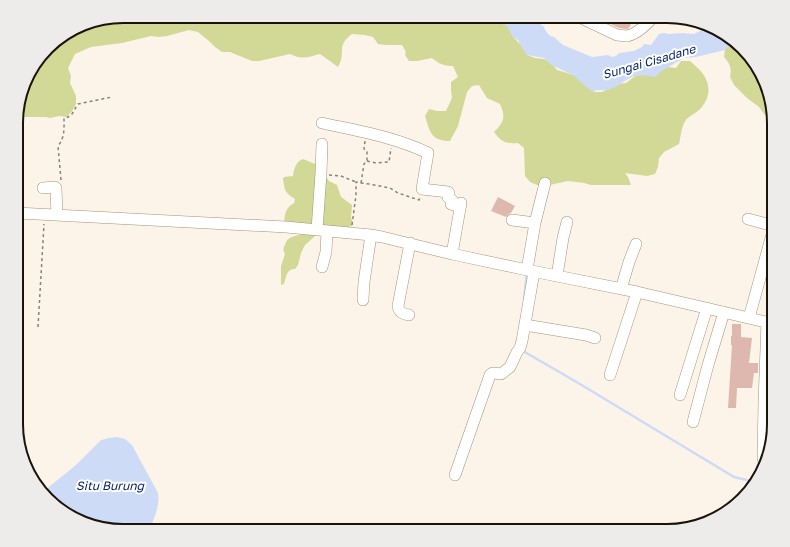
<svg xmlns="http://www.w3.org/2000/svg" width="790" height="547" viewBox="0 0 790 547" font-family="'Golos Text',sans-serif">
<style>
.green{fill:#d2d896}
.water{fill:#cddbf6}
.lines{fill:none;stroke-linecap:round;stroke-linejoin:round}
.stream{stroke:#cddbf6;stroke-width:2.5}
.building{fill:#deb8af}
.minor-casing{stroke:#a69276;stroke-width:12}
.path{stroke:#8a8277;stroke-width:1.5;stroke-dasharray:3 3;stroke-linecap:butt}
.minor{stroke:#fff;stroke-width:11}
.labels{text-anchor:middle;stroke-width:4;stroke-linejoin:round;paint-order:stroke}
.water-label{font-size:12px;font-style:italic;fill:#08236c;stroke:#fff}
.rim{fill:none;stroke:#1a1308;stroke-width:2}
</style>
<rect width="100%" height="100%" fill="#fcf4e8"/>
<path class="green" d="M 123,16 L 490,16 L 495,21 L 504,23 L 510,29 L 514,38 L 523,47 L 527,55 L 535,58 L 544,59 L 552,63 L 557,70 L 574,75 L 594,92 L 602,92 L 617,84 L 626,83 L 639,73 L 659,70 L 667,67 L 676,68 L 681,61 L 690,61 C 694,65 700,69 703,74 C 711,85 710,98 701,108 C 697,113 690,115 686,120 C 681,127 681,136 679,144 L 664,152 L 659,158 L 658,167 L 655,174 L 647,176 L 625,173 L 628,177 L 631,185 L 591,185 L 584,183 L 568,181 L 545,186 L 537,185 L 530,182 L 525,176 L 524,148 L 518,143 C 506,144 501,142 494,132 C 504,122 506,117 500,104 L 487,98 L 479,85 L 472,86 L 467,92 L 458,126 L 450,141 C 431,141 430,132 425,116 L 429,109 L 437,111 L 446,111 L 452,98 L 451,90 L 451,82 L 458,77 L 453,66 C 444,66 439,64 432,58 L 417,61 L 409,61 L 405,55 L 406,52 L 402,45 L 386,45 L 378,44 L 373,37 L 365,35 L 352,34 C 335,47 347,52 338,67 L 320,54 C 308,57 302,60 290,54 L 259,61 L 252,61 L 230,52 L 222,52 L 215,47 L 210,42 L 198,32 L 189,30 L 167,36 L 159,37 L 151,36 L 122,43 L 91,47 L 75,54 L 68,68 L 71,76 L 70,83 L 76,96 L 76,104 L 72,111 L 67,117 L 59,116 L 50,118 L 46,117 L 22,117 L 17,116 L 17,109 L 30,70 L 53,42 L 89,22 Z
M 732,38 L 763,76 L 774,116 L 774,122 L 768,119 L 759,107 L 747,98 L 734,85 L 730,77 C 732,68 730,64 724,57 L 725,49 Z
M 303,159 L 315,164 L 329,181 L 337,185 L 341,197 L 352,205 L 351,218 L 353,222 L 352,226 L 345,228 L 319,230 L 314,237 L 305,245 L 301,253 L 298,265 L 295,269 C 287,268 286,277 284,284 L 281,285 L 281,266 L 285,254 C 283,250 283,248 285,245 C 287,236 296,236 303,234 L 284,223 C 285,214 285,208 294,203 L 295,199 C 285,192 285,192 283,179 L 284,177 L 293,176 C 294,168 296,162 303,159 Z"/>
<path class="water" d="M 493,16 L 535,16 L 539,23 L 544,27 L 545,30 L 550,36 L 554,37 L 563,45 L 592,57 L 608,55 L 612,57 L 616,56 L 619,53 L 634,51 L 642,47 L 644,44 L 651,45 L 659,34 L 663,33 L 670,34 L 682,33 L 694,34 L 706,28 L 733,39 L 731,44 L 725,50 L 696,57 L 684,58 L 660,72 L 656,77 C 649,76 640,74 634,76 C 618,83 616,92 596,90 L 594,92 L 590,90 L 574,76 L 574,75 L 566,72 L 550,64 L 544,58 L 527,55 L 522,48 L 518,40 L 514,38 L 511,34 L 507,26 L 499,23 Z
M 117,437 L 125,439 L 132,445 L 158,493 C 160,507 154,518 149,531 L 116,531 L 58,509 L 44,492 L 50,486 L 76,465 L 101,440 L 109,438 Z"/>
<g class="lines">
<path class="stream" d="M 524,299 L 527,272
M 523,351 L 580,384 L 734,477 L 755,482"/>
</g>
<path class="building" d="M 594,16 L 644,16 L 638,22 L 633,20 L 629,28 L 626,29 L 619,28 Z
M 498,197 L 515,206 L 511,213 L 509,214 L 506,217 L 491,211 Z
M 732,324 L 741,324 L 741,337 L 752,338 L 749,363 L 758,363 L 758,373 L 754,373 L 752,388 L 737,388 L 736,408 L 728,408 L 732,345 L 731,345 L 731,336 L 732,336 Z"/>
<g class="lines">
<g class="minor-casing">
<path id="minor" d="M 577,16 L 617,35 C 620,35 624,36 627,36 C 637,34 648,23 654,16
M 322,123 C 358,131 395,137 428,153 L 422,189 L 448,192 L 449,193 L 448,197 L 452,200 L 451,204 L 460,207
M 43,188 L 55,187 L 56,188 L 57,215
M 17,213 L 286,227 L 371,235 L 382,237 L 452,254 L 527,270 L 637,292 L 774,324
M 748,219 L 774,226
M 512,220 L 535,223
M 317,230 L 321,173 L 322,144
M 452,254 L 461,203
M 322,267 L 326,252 L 327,231
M 527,270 L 535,223 L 545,183
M 557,276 L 563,238 L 567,222
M 621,289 L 629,262 L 636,244
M 363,300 L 364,282 L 371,235
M 409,315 C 404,314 399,313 398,306 L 410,243
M 749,318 L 774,227
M 525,325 L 586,335 L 595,338
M 610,375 L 637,292
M 680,395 L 707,308
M 693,422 L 708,365 L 724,312
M 763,459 L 764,402 L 767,322
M 455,475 L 490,375 C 493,371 496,374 501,374 L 510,367 L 517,352 L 520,348 L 522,341 L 534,272"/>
</g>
<path class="path" d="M 367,161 L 376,163 L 389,162 L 391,148
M 329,175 L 341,176 L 356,182
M 61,180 L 58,146 C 65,137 64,129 64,118 C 73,117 73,111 78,104 L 112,97
M 361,183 L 364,164 L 367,161 L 367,151 L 364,149 L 365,141
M 352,225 L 356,195 L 356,182 L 361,183 L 369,184 L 390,188 L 398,193 L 419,200 L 420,197
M 38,327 L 44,224"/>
<use href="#minor" class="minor"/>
</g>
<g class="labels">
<g class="water-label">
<text transform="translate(649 62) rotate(-16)" y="4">Sungai Cisadane</text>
<text x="110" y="490">Situ Burung</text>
</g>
</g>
<path d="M0 0H790V547H0ZM123 23H667A100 100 0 0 1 767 123V424A100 100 0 0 1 667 524H123A100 100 0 0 1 23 424V123A100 100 0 0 1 123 23Z" fill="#edeceb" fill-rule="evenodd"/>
<path class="rim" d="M123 23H667A100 100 0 0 1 767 123V424A100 100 0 0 1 667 524H123A100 100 0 0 1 23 424V123A100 100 0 0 1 123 23Z"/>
</svg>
